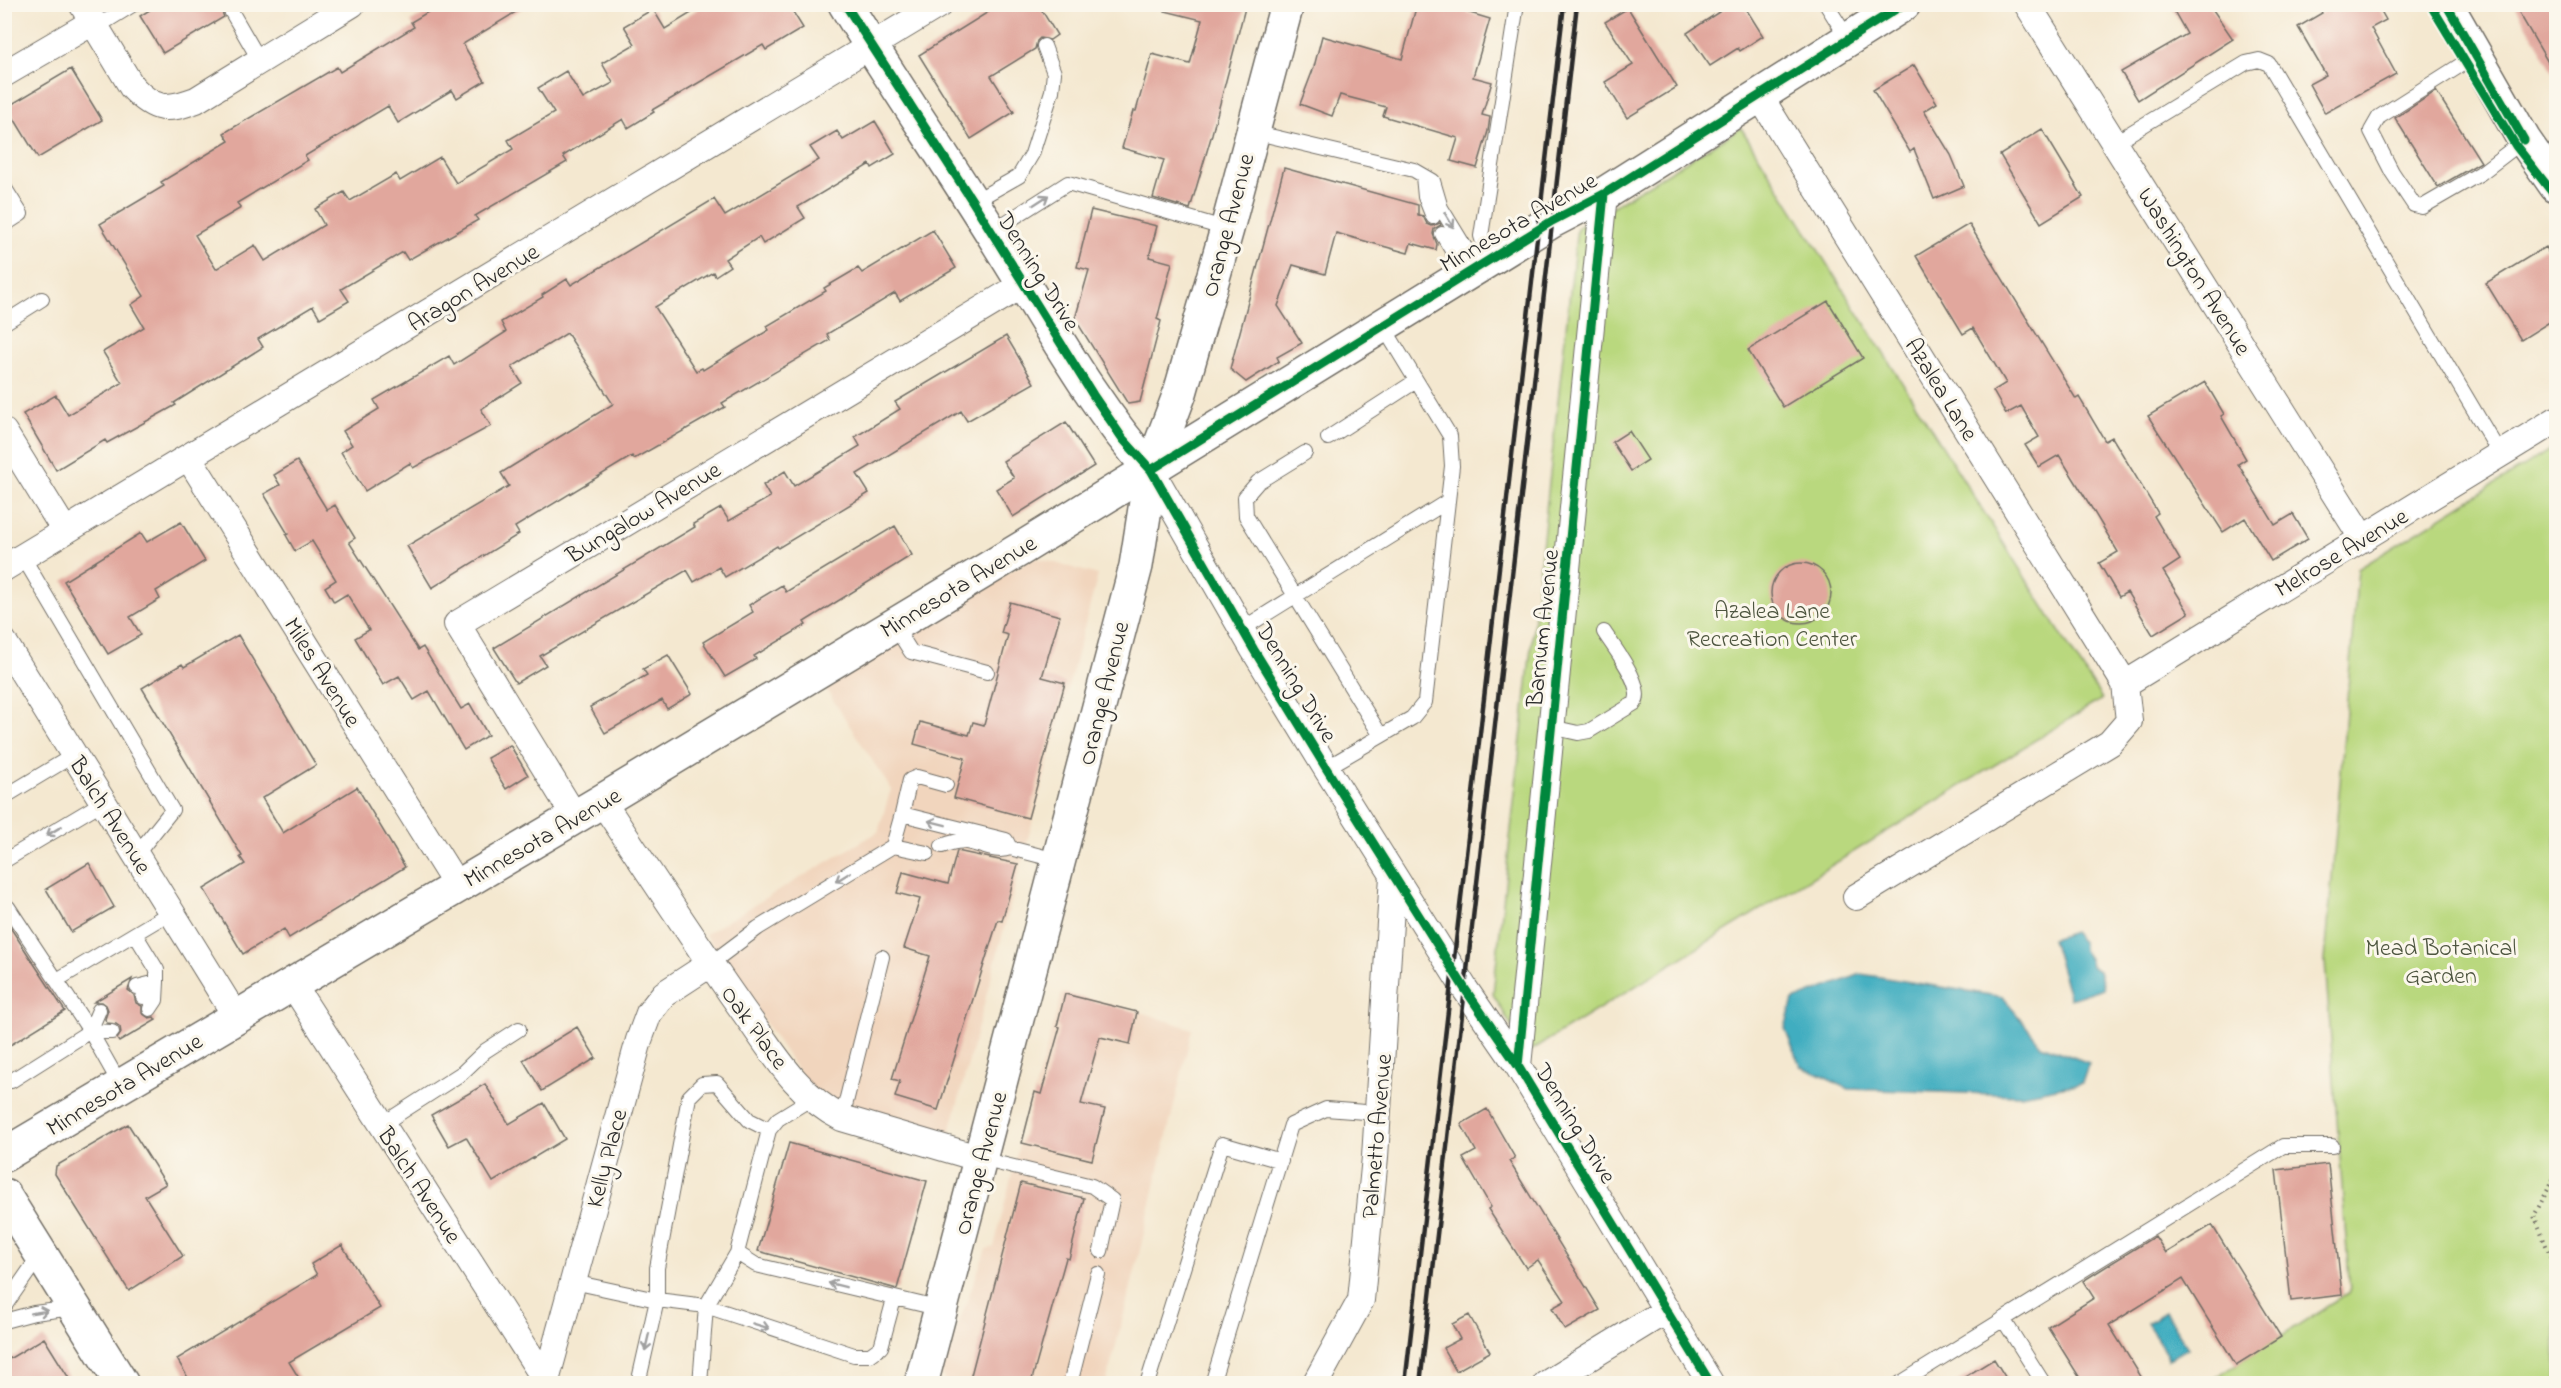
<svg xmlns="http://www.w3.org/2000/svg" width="2561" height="1388" viewBox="0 0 2561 1388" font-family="'Indie Flower',sans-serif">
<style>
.built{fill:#f1d5bd}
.green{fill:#b9d87e;stroke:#728254;stroke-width:1.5}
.water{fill:#41adc0;stroke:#366c76;stroke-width:1.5}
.building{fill:#e1a79d}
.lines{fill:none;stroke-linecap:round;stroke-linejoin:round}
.lane-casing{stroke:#716d65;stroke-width:16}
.street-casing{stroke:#716d65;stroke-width:28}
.secondary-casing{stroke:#716d65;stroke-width:36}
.primary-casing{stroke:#716d65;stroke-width:36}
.path{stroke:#716d65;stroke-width:4;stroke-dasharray:1.5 4.5;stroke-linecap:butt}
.lane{stroke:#fff;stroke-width:14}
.street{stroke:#fff;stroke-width:26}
.secondary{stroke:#fff;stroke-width:33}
.primary{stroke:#fff;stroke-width:33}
.rail{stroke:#2b2b2b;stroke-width:4.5}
.cycleway-casing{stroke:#fbf7ec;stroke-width:13}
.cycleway{stroke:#00873e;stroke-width:9}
.oneway{stroke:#a0a0a0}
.labels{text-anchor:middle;stroke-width:6;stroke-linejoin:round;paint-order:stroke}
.street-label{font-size:24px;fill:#2b2b2b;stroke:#fbf7ec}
.park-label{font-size:24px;fill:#4e5640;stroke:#fbf7ec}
</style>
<rect width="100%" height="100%" fill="#fbf7ec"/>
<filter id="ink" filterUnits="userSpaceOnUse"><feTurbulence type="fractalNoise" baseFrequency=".0167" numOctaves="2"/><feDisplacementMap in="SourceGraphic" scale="12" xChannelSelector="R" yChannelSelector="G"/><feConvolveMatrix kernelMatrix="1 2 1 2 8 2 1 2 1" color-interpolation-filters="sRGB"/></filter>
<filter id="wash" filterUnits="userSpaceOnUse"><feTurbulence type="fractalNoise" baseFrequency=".008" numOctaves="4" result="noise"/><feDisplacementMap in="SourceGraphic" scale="24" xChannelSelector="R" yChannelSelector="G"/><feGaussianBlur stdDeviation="1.35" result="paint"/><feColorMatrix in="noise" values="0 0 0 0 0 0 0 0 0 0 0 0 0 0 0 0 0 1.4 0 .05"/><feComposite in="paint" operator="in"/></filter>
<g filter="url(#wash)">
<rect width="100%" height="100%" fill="#f4e8d0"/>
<path class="built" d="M 1034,557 L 1098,575 L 950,1132 L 834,1104 L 809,1087 L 705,934 L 878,832 L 891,789 L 824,686 Z
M 1062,993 L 1144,1013 L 1192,1029 L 1133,1279 L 1106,1383 L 945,1383 L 941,1371 L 986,1249 L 994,1247 L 1019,1146 Z"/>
<path class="green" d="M 1741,128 L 2102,699 L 1527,1053 L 1493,994 L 1577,228 Z
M 2556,446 L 2556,1383 L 2205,1384 L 2350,1292 L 2325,961 L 2358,569 Z"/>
<path class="water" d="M 2073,932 L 2083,943 L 2083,950 L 2090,960 L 2091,966 L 2099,971 L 2104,988 L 2070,999 L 2052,939 Z
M 1861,974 L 2003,997 L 2041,1045 L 2089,1063 L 2082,1083 L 2021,1095 L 1849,1089 L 1800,1066 L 1785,1028 L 1793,1000 Z
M 2165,1312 L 2188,1348 L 2169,1359 L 2147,1323 Z"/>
<g id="blocks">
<path class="building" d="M 159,4 L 218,4 L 224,17 L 163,53 L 140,16 Z
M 441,4 L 529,4 L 463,44 L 485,81 L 457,98 L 452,90 L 398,123 L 388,106 L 305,156 L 308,160 L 237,203 L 241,208 L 195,235 L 216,269 L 255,245 L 265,261 L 324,225 L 315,209 L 344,192 L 350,201 L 396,174 L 400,181 L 440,157 L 456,183 L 513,149 L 508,140 L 554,113 L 538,88 L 566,71 L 583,99 L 613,83 L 602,63 L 635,44 L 624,26 L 653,9 L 665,29 L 706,4 L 788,4 L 803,28 L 766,50 L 763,45 L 652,110 L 654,112 L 628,128 L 623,119 L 563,156 L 567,162 L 475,216 L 478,220 L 408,260 L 403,252 L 341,289 L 349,301 L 320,318 L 313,306 L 258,339 L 263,347 L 174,403 L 176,405 L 107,443 L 105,440 L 56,470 L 23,414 L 56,395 L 68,415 L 122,383 L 103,352 L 144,327 L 131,305 L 144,296 L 100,224 L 164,186 L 161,182 L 229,141 L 224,133 L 337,67 L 340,72 L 414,27 L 411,22 Z
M 1001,4 L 1038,4 L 1057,35 L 1050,40 L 1040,38 L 1037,41 L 1035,49 L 991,76 L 1014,112 L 971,139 L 919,55 Z
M 1166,4 L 1246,4 L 1212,134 L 1190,209 L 1153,198 L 1164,160 L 1122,148 L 1133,111 L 1136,111 L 1152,54 L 1190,64 L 1202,20 L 1165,11 Z
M 1417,4 L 1440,4 L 1490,19 L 1473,77 L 1492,82 L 1482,115 L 1490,117 L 1488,131 L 1477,168 L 1451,161 L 1458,138 L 1383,116 L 1386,107 L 1340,95 L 1332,116 L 1300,104 L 1314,67 L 1322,36 L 1402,59 Z
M 1731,4 L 1743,4 L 1763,36 L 1740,51 L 1738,48 L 1710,66 L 1687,33 Z
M 2170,4 L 2209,4 L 2233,39 L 2138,100 L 2121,72 L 2187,34 Z
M 2317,4 L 2377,4 L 2386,20 L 2371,28 L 2396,74 L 2325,113 L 2309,84 L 2326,75 L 2298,27 L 2322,13 Z
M 2514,4 L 2556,4 L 2556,76 Z
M 1628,8 L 1677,87 L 1627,118 L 1605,82 L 1633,65 L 1605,22 Z
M 1914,65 L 1937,103 L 1924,111 L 1951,155 L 1964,186 L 1934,199 L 1914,149 L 1910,152 L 1873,90 Z
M 71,69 L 102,120 L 38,158 L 7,107 Z
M 2436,91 L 2481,162 L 2438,187 L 2395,118 Z
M 875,121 L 895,154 L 872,168 L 870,164 L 798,207 L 805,218 L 763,244 L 759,237 L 725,259 L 730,266 L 715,276 L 713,272 L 655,307 L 696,371 L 702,368 L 703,370 L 769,330 L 767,326 L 826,291 L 824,288 L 858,268 L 862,273 L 933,230 L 956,268 L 900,301 L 895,293 L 827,334 L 830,340 L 722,403 L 725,407 L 634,459 L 632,456 L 515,527 L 519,534 L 432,588 L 407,546 L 509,486 L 501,473 L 613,404 L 567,333 L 512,367 L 522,383 L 481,409 L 491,426 L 413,468 L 410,463 L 365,491 L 341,452 L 352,445 L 343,431 L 379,409 L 374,400 L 449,356 L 454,365 L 506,332 L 501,322 L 543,297 L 542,295 L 567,279 L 571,285 L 714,199 L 725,216 L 819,160 L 810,147 L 837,131 L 843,140 Z
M 2042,129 L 2083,197 L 2041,223 L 2000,155 Z
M 1284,168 L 1418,205 L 1418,215 L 1423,216 L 1427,224 L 1432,226 L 1440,223 L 1441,225 L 1434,229 L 1433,234 L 1437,244 L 1436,250 L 1411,243 L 1408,253 L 1336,233 L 1325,274 L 1293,265 L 1278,306 L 1302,343 L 1277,357 L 1279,361 L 1246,382 L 1230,369 Z
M 1091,210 L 1157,226 L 1149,257 L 1172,263 L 1157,319 L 1161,321 L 1140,402 L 1128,404 L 1075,319 L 1089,270 L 1077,267 Z
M 1969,224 L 2076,399 L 2079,397 L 2105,441 L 2112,437 L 2158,513 L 2154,516 L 2180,560 L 2163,571 L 2189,613 L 2153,635 L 2127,592 L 2119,597 L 2099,563 L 2118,552 L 2085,497 L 2059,455 L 2039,467 L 2025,445 L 2039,437 L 2021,406 L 2006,414 L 1993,391 L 2006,383 L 1973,328 L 1963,334 L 1916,256 Z
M 2545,247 L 2556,265 L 2556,318 L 2521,340 L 2486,283 Z
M 1828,301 L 1863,358 L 1783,407 L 1748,350 Z
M 1006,336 L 1034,383 L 967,421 L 961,411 L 857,474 L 869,493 L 778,548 L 777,546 L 725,577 L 719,567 L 694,582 L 687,570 L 540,656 L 546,665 L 516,683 L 494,648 L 695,527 L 693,524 L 721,508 L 729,521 L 770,497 L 763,485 L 785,471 L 794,486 L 860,446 L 855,437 L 900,409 L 895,402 Z
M 2205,382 L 2224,414 L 2221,416 L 2246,459 L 2238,464 L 2275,525 L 2293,514 L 2308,539 L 2271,561 L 2245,518 L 2223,532 L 2148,416 Z
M 1066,422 L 1094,466 L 1013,517 L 996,489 L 1014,478 L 1003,461 Z
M 1629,431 L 1648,460 L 1631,471 L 1612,442 Z
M 297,461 L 327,510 L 335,505 L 355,538 L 349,542 L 418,650 L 423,647 L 461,709 L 470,704 L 488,735 L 464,750 L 429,691 L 414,700 L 399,676 L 383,685 L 355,638 L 369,630 L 347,594 L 334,602 L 325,587 L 336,580 L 312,541 L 295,551 L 286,535 L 288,534 L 264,494 L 280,485 L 274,475 Z
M 181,522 L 205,561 L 156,591 L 160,599 L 130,617 L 141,635 L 108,654 L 64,581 L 141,533 L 147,542 Z
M 895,526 L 912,555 L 804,622 L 806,625 L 754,656 L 756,659 L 725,677 L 703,642 L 753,612 L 749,605 L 782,585 L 786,592 Z
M1771 593a30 30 0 1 1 60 0a30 30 0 1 1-60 0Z
M 1010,602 L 1060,616 L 1042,677 L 1065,683 L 1028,818 L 954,798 L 965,758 L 914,744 L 920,722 L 969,735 L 973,722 L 984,725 L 1008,635 L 1001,633 Z
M 238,635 L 316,765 L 262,798 L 283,833 L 357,787 L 405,867 L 289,938 L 284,929 L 243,954 L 204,889 L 245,864 L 240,857 L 242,856 L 142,688 L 182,664 L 184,667 Z
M 668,655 L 692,694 L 667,709 L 662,700 L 605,733 L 590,707 L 647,675 L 643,669 Z
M 510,745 L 528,775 L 506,789 L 487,758 Z
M 957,851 L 1018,864 L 1002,921 L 998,920 L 938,1110 L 895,1097 L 900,1081 L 892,1079 L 930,956 L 904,948 L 920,899 L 897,893 L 903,872 L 948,884 Z
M 89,863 L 114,907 L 71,932 L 46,889 Z
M 4,918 L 65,1011 L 4,1049 Z
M 132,979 L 128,990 L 134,995 L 136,1003 L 142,1006 L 142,1013 L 149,1018 L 154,1017 L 156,1020 L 119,1042 L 117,1039 L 121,1033 L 120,1027 L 116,1024 L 107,1023 L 105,1019 L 108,1010 L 106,1005 L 102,1002 L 94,1002 Z
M 1065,994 L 1137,1012 L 1130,1044 L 1100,1037 L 1081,1104 L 1105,1109 L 1092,1160 L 1022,1143 L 1035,1092 L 1041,1094 L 1060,1027 L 1057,1026 Z
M 577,1027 L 596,1058 L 542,1091 L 523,1060 Z
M 485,1084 L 509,1124 L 544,1103 L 565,1139 L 493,1182 L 466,1137 L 449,1146 L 431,1115 Z
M 1487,1109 L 1515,1158 L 1509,1161 L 1600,1310 L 1565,1330 L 1552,1308 L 1565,1301 L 1538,1260 L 1526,1268 L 1488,1209 L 1491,1207 L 1463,1158 L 1476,1151 L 1461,1124 Z
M 128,1124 L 166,1184 L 145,1196 L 183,1256 L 129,1291 L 55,1174 L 56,1166 Z
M 789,1143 L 927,1181 L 897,1289 L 758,1251 Z
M 2328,1164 L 2342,1295 L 2291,1301 L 2276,1170 Z
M 1021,1183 L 1084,1198 L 1069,1259 L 1066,1258 L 1031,1383 L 985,1383 L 970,1379 Z
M 2212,1225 L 2281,1337 L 2236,1365 L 2183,1279 L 2109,1325 L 2145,1383 L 2083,1383 L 2048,1327 L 2094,1298 L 2083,1281 L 2155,1236 L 2166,1253 Z
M 342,1245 L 380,1308 L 289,1362 L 302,1383 L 191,1383 L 177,1359 L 317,1275 L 311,1264 Z
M 1469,1315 L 1490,1352 L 1456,1371 L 1443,1348 L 1460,1339 L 1452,1324 Z
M 44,1338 L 72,1383 L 4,1383 L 4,1362 Z
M 1994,1359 L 2009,1383 L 1955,1383 Z"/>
</g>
</g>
<g filter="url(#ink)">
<use href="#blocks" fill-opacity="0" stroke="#716d65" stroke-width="1.5"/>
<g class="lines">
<g class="lane-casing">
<path id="lane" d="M 227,4 L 260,61
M 1826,4 L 1848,39
M 93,22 L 108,20 L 134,4
M 2475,56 L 2379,117 L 2371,131 L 2392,172 L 2414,205 L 2422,207 L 2481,173 L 2524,140
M 1253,132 L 1414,170 L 1433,181 L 1441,208 L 1477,267
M 2114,143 L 2246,63 L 2259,60 L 2269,64 L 2500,454
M 1423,176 L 1425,197 L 1433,217
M 4,187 L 21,214 L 4,225
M 973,202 L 1019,176 L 1032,154 L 1052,91 L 1054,73 L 1044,46
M 991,232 L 1068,183 L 1227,229
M 1442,234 L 1466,274
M 1489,260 L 1481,236 L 1517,4
M 4,323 L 42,299
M 1328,438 L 1416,381
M 1305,453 L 1258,482 L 1245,497 L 1246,516 L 1381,736
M 23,557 L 172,810 L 136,855
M 894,625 L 911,652 L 987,672
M 1242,629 L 1448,501
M 1551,727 L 1578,733 L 1589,731 L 1635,703 C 1645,686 1614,648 1604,632
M 1326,768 L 1412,718 L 1425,702 L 1452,466 L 1450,436 L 1383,326
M 4,797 L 74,755
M 902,814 L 910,780 L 917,777 L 946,785
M 942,846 C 950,843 958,840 966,842 C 981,844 996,854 1010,848 L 1060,861
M 927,853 L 893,846 L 902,814 L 1006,840 L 1010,848
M 4,861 L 103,802
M 4,909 L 8,907 L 90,1031 L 11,1081 L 4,1079
M 135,934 L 157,970 L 157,982 L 143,997
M 710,964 L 758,928 L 893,846
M 57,980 L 171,912
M 137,987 L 157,982 L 156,1000 L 150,1009
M 90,1031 L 121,1086
M 90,1031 L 99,1010
M 90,1031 L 112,1032
M 842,1118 L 882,957
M 381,1125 L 462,1073 L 485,1051 L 519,1029
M 981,1159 L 1092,1186 L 1112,1200 L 1101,1251
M 737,1253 L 756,1265 L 941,1309
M 573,1282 L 657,1300 L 706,1306 L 854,1355 L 870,1355 L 881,1347 L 894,1299
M 4,1307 L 40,1255
M 2003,1319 L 2044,1384
M 4,1321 L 34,1313 L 73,1308
M 638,1384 L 657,1300 L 657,1268 L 689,1097 L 702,1084 L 717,1083 L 749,1120 L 769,1130
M 700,1384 L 706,1306 L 737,1253 L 769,1130 L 778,1119 L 812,1098
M 1070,1384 L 1098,1274
M 1147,1384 L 1222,1144 L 1281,1161
M 1212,1384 L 1291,1125 L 1326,1109 L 1378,1113
M 1899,1384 L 2283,1146 L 2332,1146"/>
</g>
<g class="street-casing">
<path id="street" d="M 82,4 L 132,87 C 155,111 166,111 196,100 L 352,4
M 2027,4 L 2363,539
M 4,74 L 93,22
M 1759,95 L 2125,684 L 2129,721 L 2110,743 L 1856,897
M 4,432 L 65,531
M 189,458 L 457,886
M 1151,470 L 1254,650 L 1326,768 L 1465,989 L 1518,1066 L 1711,1384
M 4,568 L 940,4
M 4,642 L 237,1018
M 2125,684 L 2556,420
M 602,801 C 648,871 694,941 742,1009 C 771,1049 797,1096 842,1118 L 981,1159
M 575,817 L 457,624 L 1024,284
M 293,985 L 548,1384
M 1518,1066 L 1604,194
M 546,1381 L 639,1040 L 649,1013 L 664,994 L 710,964
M 1315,1384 L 1361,1300 L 1375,1157 L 1393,876
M 1546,1384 L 1667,1310"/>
</g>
<g class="secondary-casing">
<path id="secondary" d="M 845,4 C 895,86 950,165 1000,246 C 1048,322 1091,403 1151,470
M 2446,4 L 2524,140 L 2556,186
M 4,1155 L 602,801 L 1019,550 L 1552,221 L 1604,194 L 1904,4"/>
</g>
<g class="primary-casing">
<path id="primary" d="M 4,1195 L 122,1384
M 921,1384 L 1136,566 L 1151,470 L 1180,393 L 1227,229 L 1287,4"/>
</g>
<path class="path" d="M 2556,1174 L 2534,1216 L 2550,1255 L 2556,1260"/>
<use href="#lane" class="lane"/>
<use href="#street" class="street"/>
<use href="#secondary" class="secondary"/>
<use href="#primary" class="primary"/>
<path class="rail" d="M 1405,1384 L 1564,4
M 1420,1384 L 1577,4"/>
<g class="cycleway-casing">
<path id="cycleway" d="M 845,4 L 973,202 L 1093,395 L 1123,439 L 1151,470 L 1254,650 L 1326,768 L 1465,989 L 1518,1066 L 1711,1384
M 2430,4 L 2516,146 L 2556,197
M 2446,4 L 2524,140
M 1151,470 L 1552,221 L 1604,194 L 1904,4
M 1518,1066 L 1604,194"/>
</g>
<use href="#cycleway" class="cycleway"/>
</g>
<defs><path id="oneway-shaft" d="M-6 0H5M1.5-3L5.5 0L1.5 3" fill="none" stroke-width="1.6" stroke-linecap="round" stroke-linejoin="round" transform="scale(1.5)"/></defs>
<g class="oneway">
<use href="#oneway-shaft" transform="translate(1041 200) rotate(-33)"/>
<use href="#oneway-shaft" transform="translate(1449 220) rotate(59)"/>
<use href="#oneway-shaft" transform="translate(937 823) rotate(-166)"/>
<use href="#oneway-shaft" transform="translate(54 831) rotate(149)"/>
<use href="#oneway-shaft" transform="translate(843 877) rotate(148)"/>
<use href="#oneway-shaft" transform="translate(837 1285) rotate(-166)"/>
<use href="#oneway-shaft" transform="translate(39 1312) rotate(-9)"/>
<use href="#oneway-shaft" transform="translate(761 1326) rotate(17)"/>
<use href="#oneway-shaft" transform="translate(647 1342) rotate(103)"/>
</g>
</g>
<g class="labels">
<g class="street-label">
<text transform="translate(1518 222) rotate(-30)" y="8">Minnesota Avenue</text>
<text transform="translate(1227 225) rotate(-75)" y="8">Orange Avenue</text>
<text transform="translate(1039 271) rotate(58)" y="8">Denning Drive</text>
<text transform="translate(2195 271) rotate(58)" y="8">Washington Avenue</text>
<text transform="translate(473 287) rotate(-31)" y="8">Aragon Avenue</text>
<text transform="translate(1942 389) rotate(58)" y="8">Azalea Lane</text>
<text transform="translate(643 512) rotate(-31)" y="8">Bungalow Avenue</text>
<text transform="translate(2341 552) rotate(-31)" y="8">Melrose Avenue</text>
<text transform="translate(958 586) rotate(-31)" y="8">Minnesota Avenue</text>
<text transform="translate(1542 628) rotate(-84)" y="8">Barnum Avenue</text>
<text transform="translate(323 672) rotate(58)" y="8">Miles Avenue</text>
<text transform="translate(1297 682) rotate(59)" y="8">Denning Drive</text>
<text transform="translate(1103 693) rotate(-76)" y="8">Orange Avenue</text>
<text transform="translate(111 815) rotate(58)" y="8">Balch Avenue</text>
<text transform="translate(542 837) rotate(-30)" y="8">Minnesota Avenue</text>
<text transform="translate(755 1027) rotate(54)" y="8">Oak Place</text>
<text transform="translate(124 1084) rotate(-31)" y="8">Minnesota Avenue</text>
<text transform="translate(1576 1123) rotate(59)" y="8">Denning Drive</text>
<text transform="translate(1376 1136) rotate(-85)" y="8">Palmetto Avenue</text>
<text transform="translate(606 1158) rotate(-75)" y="8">Kelly Place</text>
<text transform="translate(980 1163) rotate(-75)" y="8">Orange Avenue</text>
<text transform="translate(420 1185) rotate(57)" y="8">Balch Avenue</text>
</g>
<g class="park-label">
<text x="1772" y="618">Azalea Lane<tspan x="1772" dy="28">Recreation Center</tspan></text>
<text x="2441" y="955">Mead Botanical<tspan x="2441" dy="28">Garden</tspan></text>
</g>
</g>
<rect width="2561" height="1388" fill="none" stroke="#fbf7ec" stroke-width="24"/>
</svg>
